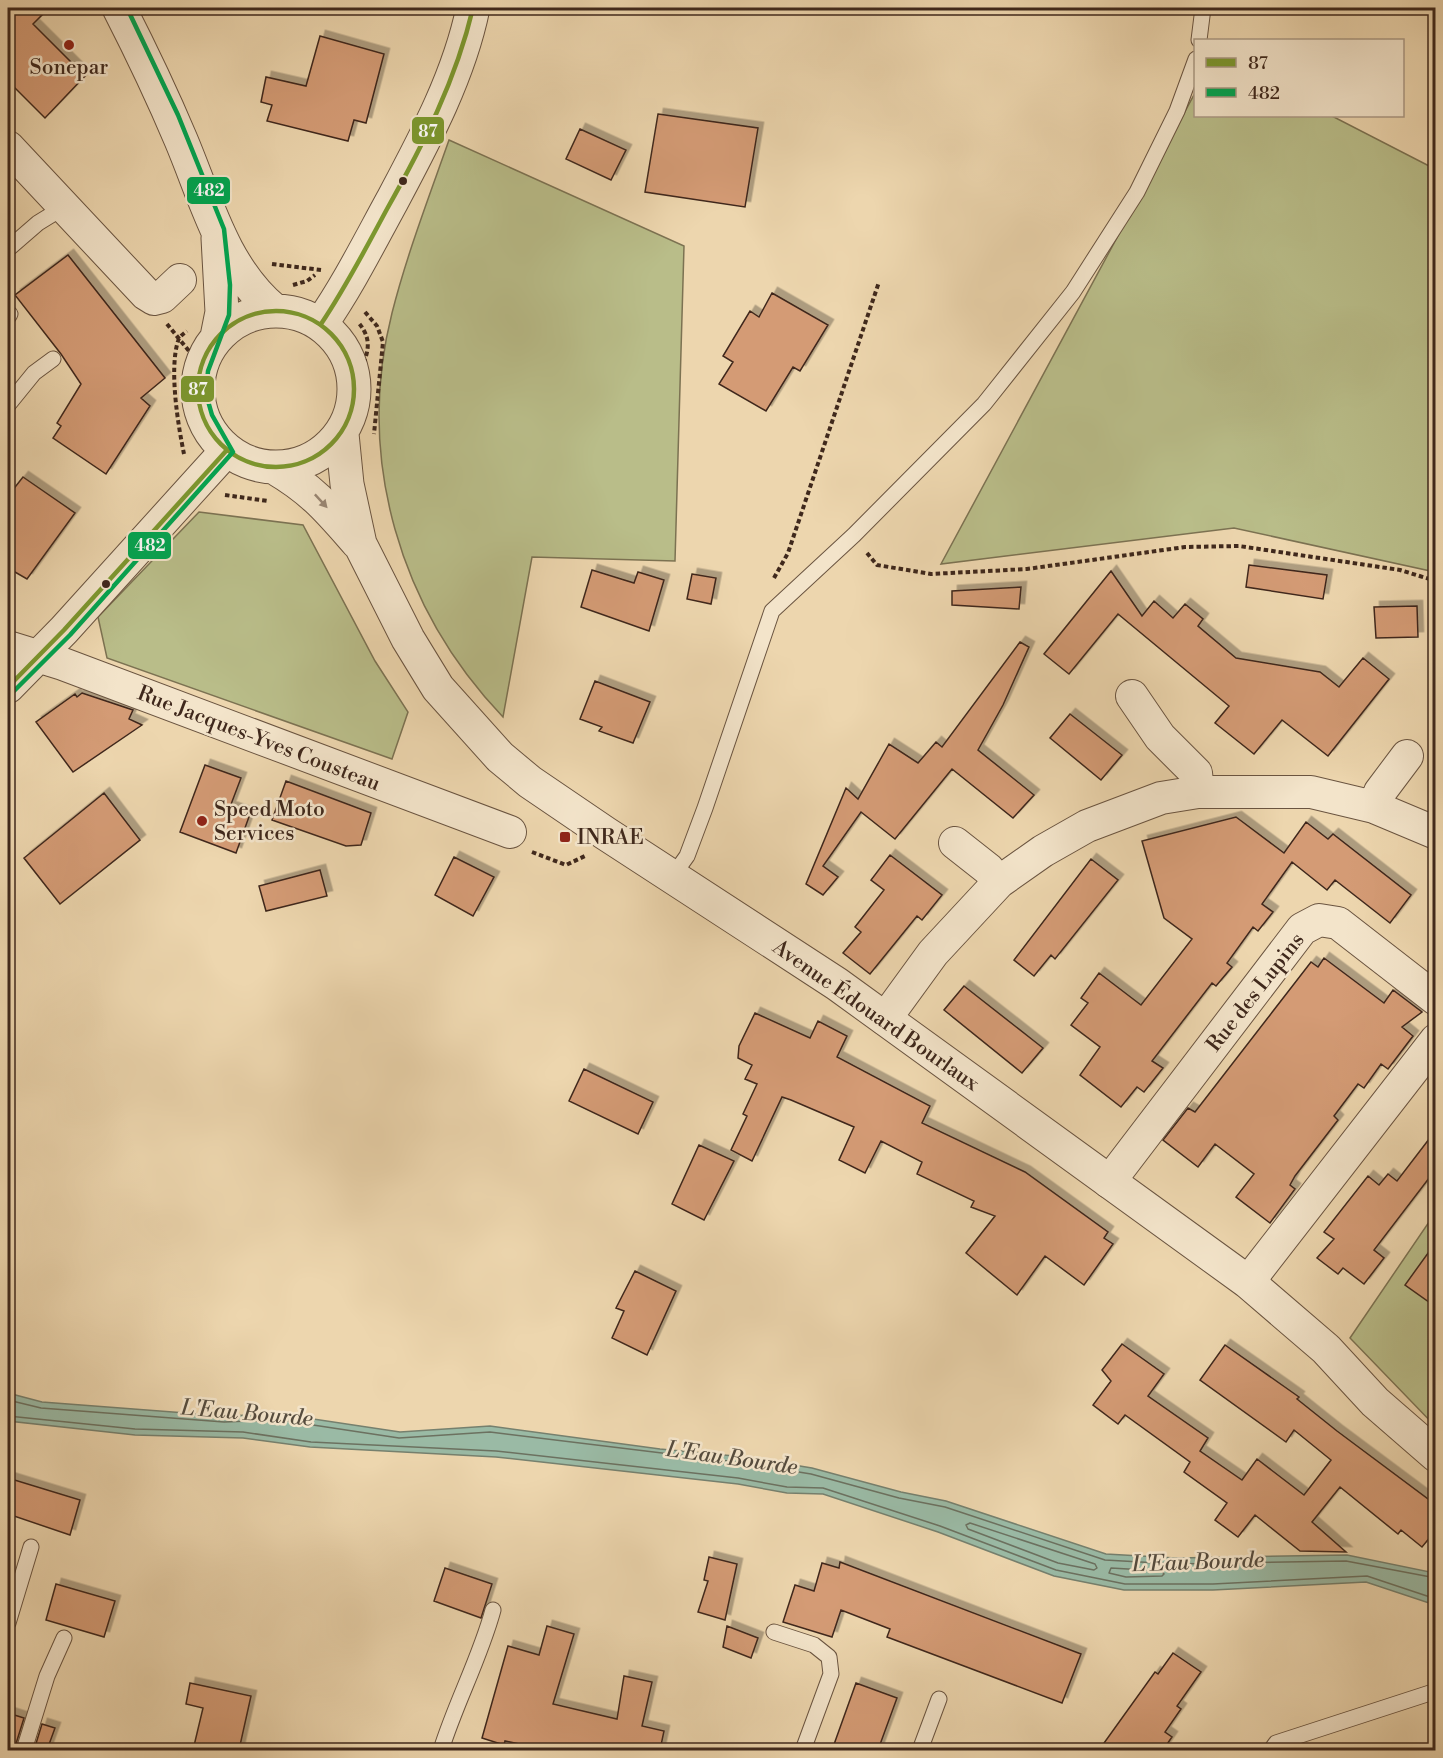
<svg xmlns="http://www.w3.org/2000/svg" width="1443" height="1758" viewBox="0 0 1443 1758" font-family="'Libre Bodoni',serif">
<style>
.green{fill:#b9bd89;stroke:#7c7252;stroke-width:1.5}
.water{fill:#9abaa5;stroke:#76806e;stroke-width:1.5}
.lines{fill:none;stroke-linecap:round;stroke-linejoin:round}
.shore{stroke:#6c7160;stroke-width:1.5}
.building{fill:#d49b74;stroke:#3f281c;stroke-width:1.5;filter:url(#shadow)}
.service-casing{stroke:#6a5440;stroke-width:17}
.minor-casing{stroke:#6a5440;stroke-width:34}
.tertiary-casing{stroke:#6a5440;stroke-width:35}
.path{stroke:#3f281c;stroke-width:4;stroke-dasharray:4.5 3;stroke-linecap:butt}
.service{stroke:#f3e4ca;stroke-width:15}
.minor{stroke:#f3e4ca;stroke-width:32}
.tertiary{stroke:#f3e4ca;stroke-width:33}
.bus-1-casing{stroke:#f3e4ca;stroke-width:9}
.bus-2-casing{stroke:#f3e4ca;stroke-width:9}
.bus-1{stroke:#7c982e;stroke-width:4.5}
.bus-2{stroke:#00a651;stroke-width:4.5}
.oneway{fill:#998673}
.poi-dot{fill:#8f2418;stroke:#f3e4ca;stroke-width:2}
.bus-dot{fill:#3f281c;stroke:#f3e4ca;stroke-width:2}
.labels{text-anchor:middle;stroke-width:5;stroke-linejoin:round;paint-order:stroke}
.poi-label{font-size:21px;fill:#3f281c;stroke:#f3e4ca;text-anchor:start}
.street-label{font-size:21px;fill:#3f281c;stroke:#f3e4ca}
.water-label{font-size:22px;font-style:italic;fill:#564c3e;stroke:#f3e4ca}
.line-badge{stroke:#f3e4ca;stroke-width:2}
.badge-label{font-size:16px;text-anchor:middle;font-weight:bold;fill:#fff}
</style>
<defs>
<filter id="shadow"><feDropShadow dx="5.5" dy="-5.5" stdDeviation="0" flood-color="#0004"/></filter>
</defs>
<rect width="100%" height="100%" fill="#edd6ae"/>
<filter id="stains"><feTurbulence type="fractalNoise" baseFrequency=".00333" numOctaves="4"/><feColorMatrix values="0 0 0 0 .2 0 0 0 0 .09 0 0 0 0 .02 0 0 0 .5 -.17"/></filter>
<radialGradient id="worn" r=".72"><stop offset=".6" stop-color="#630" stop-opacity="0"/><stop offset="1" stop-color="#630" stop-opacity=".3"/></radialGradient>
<path class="green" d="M 1195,93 L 1196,116 L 1332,116 L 1435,169 L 1435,572 L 1234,528 L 941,564 Z
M 449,140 L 684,246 L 675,561 L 532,557 L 503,717 C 400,609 355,459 392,313 C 407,254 429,197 449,140 Z
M 199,512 L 303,525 L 375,661 L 408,712 L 392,759 L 107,658 L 98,617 Z
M 1429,1222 L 1436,1227 L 1435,1426 L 1350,1338 Z"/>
<path class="water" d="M 8,1393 L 42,1402 L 225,1416 L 280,1414 L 400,1432 L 490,1426 L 660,1449 L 745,1457 L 812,1468 L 901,1492 L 946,1501 L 1106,1554 L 1176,1558 L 1347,1555 L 1435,1573 L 1435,1605 L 1366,1582 L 1213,1590 L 1124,1590 L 1054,1576 L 938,1532 L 823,1494 L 787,1493 L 738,1484 L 496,1457 L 310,1447 L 243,1438 L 135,1435 L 8,1421 Z"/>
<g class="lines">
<path class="shore" d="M 8,1400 L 41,1408 L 224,1422 L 280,1420 L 399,1438 L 490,1432 L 744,1463 L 811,1474 L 899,1498 L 945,1507 L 1105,1560 L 1176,1564 L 1346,1561 L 1436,1578
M 8,1416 L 135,1429 L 243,1432 L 311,1442 L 496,1451 L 738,1478 L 787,1487 L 823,1488 L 940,1526 L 1056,1570 L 1125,1584 L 1213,1584 L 1367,1576 L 1436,1599
M 970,1523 L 1095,1564 L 1097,1568 L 1094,1570 L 1058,1563 L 968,1529 L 966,1525 Z
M 1111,1568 L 1162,1571 L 1164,1574 L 1162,1576 L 1126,1577 L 1109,1573 Z"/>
</g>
<path class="building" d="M 8,8 L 49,8 L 33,24 L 85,76 L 45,118 L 8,81 Z
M 320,36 L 384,54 L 366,123 L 354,120 L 348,141 L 267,121 L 272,105 L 261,102 L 266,77 L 306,86 Z
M 658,114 L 758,128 L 745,207 L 645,192 Z
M 580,129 L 626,150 L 611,180 L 566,159 Z
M 68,255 L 165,378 L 141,398 L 150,406 L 106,474 L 53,438 L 61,426 L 57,423 L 81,384 L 61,354 L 15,295 Z
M 772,293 L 828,325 L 800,371 L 793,367 L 766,411 L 719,384 L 733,362 L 723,356 L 750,311 L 759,317 Z
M 23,477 L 75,513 L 27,579 L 8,568 L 8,496 Z
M 1249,565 L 1327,575 L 1323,599 L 1246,587 Z
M 592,570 L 634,583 L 638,572 L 664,580 L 649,631 L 581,607 Z
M 1111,571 L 1142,616 L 1154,601 L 1173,618 L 1185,604 L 1203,619 L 1198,626 L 1236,658 L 1320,672 L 1339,687 L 1363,658 L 1389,679 L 1328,756 L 1282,720 L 1254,754 L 1215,723 L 1229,706 L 1118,614 L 1069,674 L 1044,654 Z
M 692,574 L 716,578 L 711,604 L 687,599 Z
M 1021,587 L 1019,609 L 952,605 L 952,591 Z
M 1417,606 L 1418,637 L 1376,638 L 1374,607 Z
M 1020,642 L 1029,647 L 1003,705 L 978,750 L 1034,795 L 1013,818 L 952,769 L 895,839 L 861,812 L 823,866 L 838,877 L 823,895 L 806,884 L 846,788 L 858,799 L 889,744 L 918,763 L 936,742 L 942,747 Z
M 595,681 L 650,702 L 633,743 L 599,731 L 602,727 L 580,719 Z
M 82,693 L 133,710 L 129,719 L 142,725 L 73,772 L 36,722 L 75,694 L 77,697 Z
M 1070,714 L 1122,755 L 1101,780 L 1050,738 Z
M 205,765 L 241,778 L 230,807 L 250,814 L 236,853 L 180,832 Z
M 286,781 L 371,813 L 361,845 L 346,846 L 272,820 Z
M 104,793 L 140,840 L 60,904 L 24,858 Z
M 1236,817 L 1284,853 L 1306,822 L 1328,839 L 1333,834 L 1411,895 L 1390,923 L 1335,880 L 1327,890 L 1292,862 L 1262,904 L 1273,912 L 1258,931 L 1253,927 L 1227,963 L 1232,967 L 1216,986 L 1212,983 L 1152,1061 L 1163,1068 L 1144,1092 L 1137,1087 L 1121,1107 L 1080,1075 L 1100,1047 L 1071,1025 L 1088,1003 L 1081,998 L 1099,973 L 1141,1005 L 1192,939 L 1164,918 L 1142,841 Z
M 890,855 L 942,895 L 922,920 L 917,916 L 870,974 L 843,953 L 861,932 L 855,927 L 884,890 L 871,880 Z
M 454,857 L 494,877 L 473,916 L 435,895 Z
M 1091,859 L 1118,880 L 1055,959 L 1051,955 L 1034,976 L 1014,960 Z
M 320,870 L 327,896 L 266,911 L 259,886 Z
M 1324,958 L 1384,1003 L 1393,990 L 1422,1012 L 1402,1027 L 1413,1036 L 1388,1069 L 1381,1064 L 1364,1088 L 1358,1084 L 1334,1116 L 1338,1120 L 1295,1176 L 1290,1185 L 1295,1189 L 1270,1223 L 1236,1197 L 1254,1174 L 1215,1144 L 1198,1167 L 1163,1140 L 1188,1108 L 1195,1112 L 1311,962 L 1318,967 Z
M 964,986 L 1043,1048 L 1022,1073 L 944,1010 Z
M 755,1013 L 810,1038 L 818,1021 L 847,1036 L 837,1057 L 930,1106 L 922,1123 L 1025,1172 L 1108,1232 L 1104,1238 L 1113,1244 L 1084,1285 L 1045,1256 L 1017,1295 L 966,1253 L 995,1216 L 971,1207 L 974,1201 L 917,1174 L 922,1162 L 881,1141 L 865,1173 L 839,1160 L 854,1127 L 791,1100 L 782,1097 L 752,1161 L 731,1150 L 747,1116 L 743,1114 L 757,1084 L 745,1079 L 752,1065 L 738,1058 L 739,1046 Z
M 584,1069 L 653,1102 L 638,1134 L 569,1101 Z
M 1436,1130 L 1436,1169 L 1374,1250 L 1384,1258 L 1364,1284 L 1343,1268 L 1338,1274 L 1317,1258 L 1334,1239 L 1324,1232 L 1368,1176 L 1379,1185 L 1388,1174 L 1397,1181 Z
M 699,1145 L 734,1161 L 704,1220 L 672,1204 Z
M 1436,1242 L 1436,1307 L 1405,1285 Z
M 635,1271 L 676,1291 L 647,1355 L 612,1338 L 624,1311 L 616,1308 Z
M 1122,1344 L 1164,1374 L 1148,1396 L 1208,1438 L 1200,1451 L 1242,1480 L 1257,1459 L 1304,1495 L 1331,1460 L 1294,1430 L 1286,1442 L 1200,1380 L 1225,1345 L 1299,1397 L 1297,1399 L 1337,1431 L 1436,1505 L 1436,1530 L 1422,1547 L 1401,1530 L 1398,1534 L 1340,1487 L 1312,1522 L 1346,1552 L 1300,1551 L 1255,1515 L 1238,1537 L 1215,1520 L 1227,1503 L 1184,1472 L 1190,1462 L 1125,1415 L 1118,1424 L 1093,1405 L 1111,1381 L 1102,1370 Z
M 8,1478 L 80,1500 L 70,1535 L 8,1514 Z
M 709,1557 L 737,1564 L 725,1620 L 698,1612 L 708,1581 L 704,1580 Z
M 840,1562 L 1081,1654 L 1062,1703 L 887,1637 L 890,1629 L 841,1610 L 832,1637 L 783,1622 L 795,1585 L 814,1591 L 822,1563 L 839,1568 Z
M 445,1568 L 492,1584 L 481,1618 L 434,1601 Z
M 56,1584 L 115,1601 L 104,1637 L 46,1620 Z
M 547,1626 L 574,1634 L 553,1704 L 617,1719 L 624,1676 L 652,1682 L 642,1726 L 664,1731 L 660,1750 L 547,1750 L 505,1741 L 504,1745 L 482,1738 L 508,1646 L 539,1655 Z
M 727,1626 L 758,1638 L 751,1658 L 723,1647 Z
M 1173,1653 L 1201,1672 L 1177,1706 L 1181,1709 L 1165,1732 L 1172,1737 L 1163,1750 L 1099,1750 L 1155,1672 L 1158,1674 Z
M 190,1683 L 251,1696 L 239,1750 L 193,1750 L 203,1708 L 186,1704 Z
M 856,1683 L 897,1698 L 878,1750 L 832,1750 Z
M 8,1713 L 24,1718 L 14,1750 L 8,1750 Z
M 42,1724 L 55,1728 L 47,1750 L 34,1750 Z"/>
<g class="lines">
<g class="service-casing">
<path id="service" d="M 1199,40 L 1203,8
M 8,249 L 38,223 L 64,207
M 8,317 L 10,314
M 8,405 L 34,373 L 53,359
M 672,877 L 687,856 L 705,808 L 772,611 L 854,535 L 984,404 L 1073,292 L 1137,192 L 1177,111 L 1196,59
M 8,1623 L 31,1547
M 774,1632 L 814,1645 L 829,1657 L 831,1674 L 803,1750
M 24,1750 L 47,1676 L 64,1638
M 441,1750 C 456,1702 480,1658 493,1610
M 920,1750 L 939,1699
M 1271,1750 L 1276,1743 L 1436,1691"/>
</g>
<g class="minor-casing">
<path id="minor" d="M 8,147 L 146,294 L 154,299 L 162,297 L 180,280
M 8,647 L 63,664 L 510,832
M 8,687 L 64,630 L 226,451
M 1132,696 L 1160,737 L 1196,773 L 1198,792
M 1374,807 L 1380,792 L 1407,756
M 955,843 L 988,869 L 999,882
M 885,1019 L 933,953 L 999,882 L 1043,851 L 1087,826 L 1161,798 L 1198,792 L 1311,792 L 1374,807 L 1436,833
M 1109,1182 L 1302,929 L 1319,920 L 1338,923 L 1436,999
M 1248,1282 L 1436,1040"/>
</g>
<g class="tertiary-casing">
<path id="tertiary" d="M 119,8 C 141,51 162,95 181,140 C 206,199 223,268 274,310
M198 389a78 78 0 1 1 156 0a78 78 0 1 1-156 0Z
M 321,324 C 348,285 369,243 392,201 C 425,139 459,76 473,8
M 217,337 L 222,312 L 218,238
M 342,434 L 347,484 L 360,544 L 408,639 L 438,688 L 500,757 L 530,782 L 605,833 L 837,984 L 1248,1282 L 1326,1349 L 1375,1402 L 1436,1455
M 275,468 C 314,491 329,510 358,543"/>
</g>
<path class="path" d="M 272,264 L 321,270
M 293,285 L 307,281 L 315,275
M 365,312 L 377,326 L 383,342 L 374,434
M 167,324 L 189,351
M 192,357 L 199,372
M 355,384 C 364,360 377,344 358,322
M 184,454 C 178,425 169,370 178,341 C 179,337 183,334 187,331
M 225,495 L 268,501
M 867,553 L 877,565 L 931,574 L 1027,569 L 1185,547 L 1239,546 L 1400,570 L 1436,581
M 774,578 L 788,553 L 879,282
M 532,852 L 566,865 L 585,856"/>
<use href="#service" class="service"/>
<use href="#minor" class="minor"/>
<use href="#tertiary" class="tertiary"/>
<g class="bus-1-casing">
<path id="bus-1" d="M198 389a78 78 0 1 1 156 0a78 78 0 1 1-156 0Z
M 321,324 C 346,287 366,248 387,209 C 423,145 456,80 473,8
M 8,687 L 64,630 L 226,451"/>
</g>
<g class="bus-2-casing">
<path id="bus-2" d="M 13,692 L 70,635 L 233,452 L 212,415 L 206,394 L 208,371 L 229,315 L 230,285 L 224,229 L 178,115 L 127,8"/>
</g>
<use href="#bus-1" class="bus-1"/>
<use href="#bus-2" class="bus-2"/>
</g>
<defs><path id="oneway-solid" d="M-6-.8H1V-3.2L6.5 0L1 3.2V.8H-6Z" transform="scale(1.5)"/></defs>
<use class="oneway" href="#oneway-solid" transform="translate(321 501) rotate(47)"/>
<g class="poi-dot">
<circle cx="69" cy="45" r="6"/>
<circle cx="202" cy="821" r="6"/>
<rect x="559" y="831" width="12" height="12" rx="3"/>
</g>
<g class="bus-dot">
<circle cx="403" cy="181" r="5"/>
<circle cx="106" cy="584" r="5"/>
</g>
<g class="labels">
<g class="poi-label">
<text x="69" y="74" text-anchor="middle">Sonepar</text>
<text x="214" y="816">Speed Moto<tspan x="214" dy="24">Services</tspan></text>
<text x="577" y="844">INRAE</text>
</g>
<g class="street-label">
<text transform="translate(259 738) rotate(21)" y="7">Rue Jacques-Yves Cousteau</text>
<text transform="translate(1255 992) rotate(-52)" y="7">Rue des Lupins</text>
<text transform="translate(876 1015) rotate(35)" y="7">Avenue Édouard Bourlaux</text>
</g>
<g class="water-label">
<text transform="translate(247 1412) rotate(5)" y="8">L'Eau Bourde</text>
<text transform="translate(732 1457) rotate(8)" y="8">L'Eau Bourde</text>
<text transform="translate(1198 1561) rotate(-2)" y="8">L'Eau Bourde</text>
</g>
</g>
<g class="line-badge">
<rect x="411" y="116" width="34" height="29" rx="6" fill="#7c982e"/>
<rect x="186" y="176" width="45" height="29" rx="6" fill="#00a651"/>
<rect x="180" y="375" width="35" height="28" rx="6" fill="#7c982e"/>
<rect x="127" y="531" width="45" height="29" rx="6" fill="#00a651"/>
</g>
<g class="badge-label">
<text x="428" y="137">87</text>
<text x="209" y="196">482</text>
<text x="198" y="395">87</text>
<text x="150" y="551">482</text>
</g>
<rect width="1443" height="1758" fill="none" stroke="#edd6ae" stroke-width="30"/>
<rect x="9" y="9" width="1425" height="1740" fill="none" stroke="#3f281c" stroke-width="3"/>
<rect x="15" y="15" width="1413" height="1728" fill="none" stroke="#3f281c" stroke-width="1.5"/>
<rect x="1194" y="39" width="210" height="78" fill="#f3e4ca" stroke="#ab9984" stroke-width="1.5"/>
<rect x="1206" y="58" width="30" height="9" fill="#7c982e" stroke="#ab9984" stroke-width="1.5"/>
<text x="1248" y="69" font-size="18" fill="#3f281c">87</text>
<rect x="1206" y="88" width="30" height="9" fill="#00a651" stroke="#ab9984" stroke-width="1.5"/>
<text x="1248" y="99" font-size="18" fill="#3f281c">482</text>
<rect width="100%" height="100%" filter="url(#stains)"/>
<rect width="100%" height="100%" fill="url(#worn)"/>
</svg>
